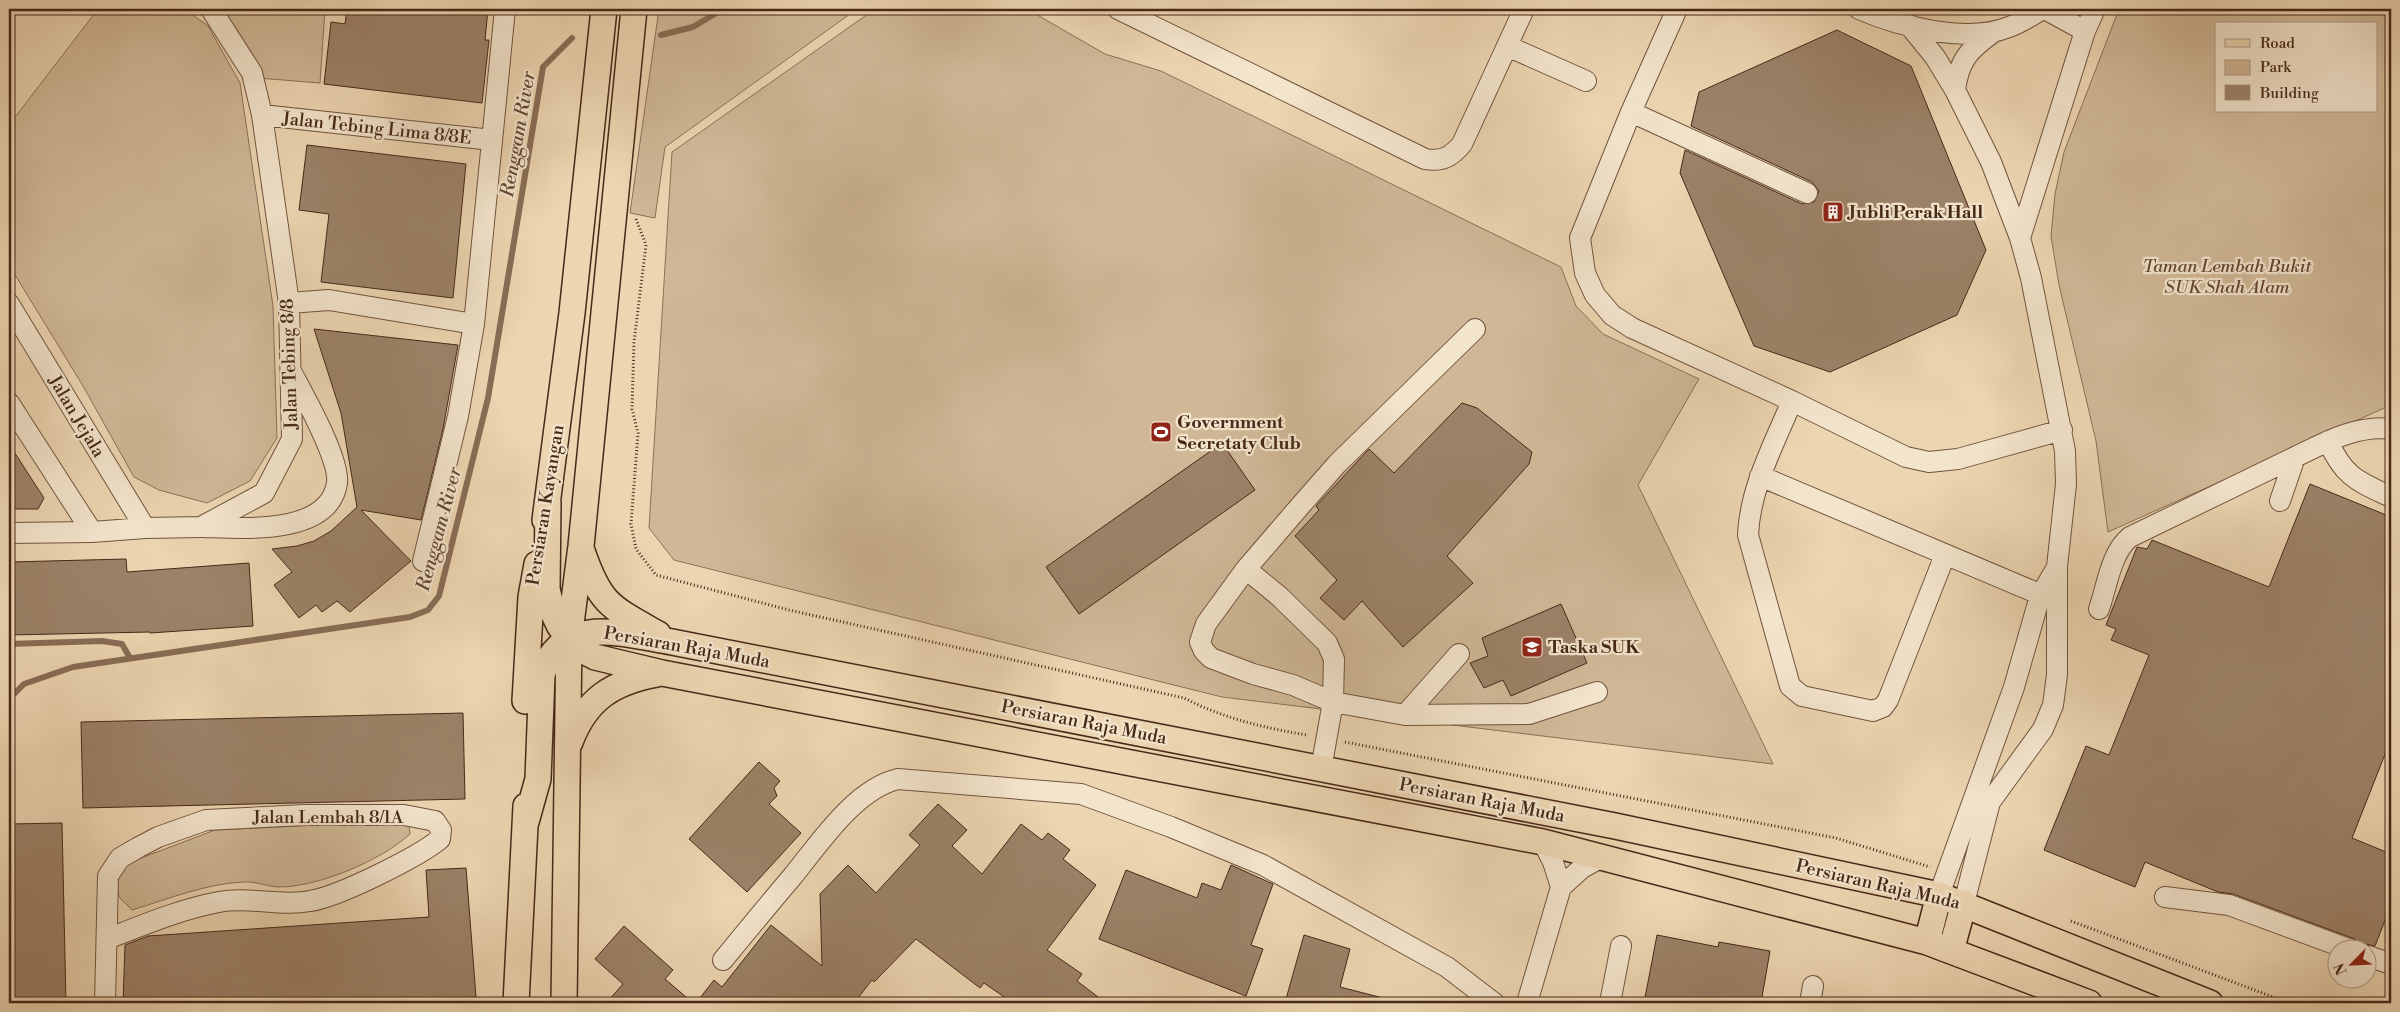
<svg xmlns="http://www.w3.org/2000/svg" width="2400" height="1012" viewBox="0 0 2400 1012" font-family="'Libre Bodoni',serif">
<style>
.green{fill:#d0b897;stroke:#8b7058;fill-rule:evenodd}
.lines{fill:none;stroke-linecap:round;stroke-linejoin:round}
.stream{stroke:#886d55;stroke-width:6}
.building{fill:#9c8268;stroke:#462918}
.minor-casing{stroke:#70543e;stroke-width:22}
.major-casing{stroke:#462918;stroke-width:28}
.path{stroke:#462918;stroke-width:3;stroke-dasharray:1 2.5;stroke-linecap:butt}
.minor{stroke:#f3e4cc;stroke-width:20}
.major{stroke:#ecd5b1;stroke-width:25}
.labels{text-anchor:middle;stroke-width:4.5;stroke-linejoin:round;paint-order:stroke}
.street-label{font-size:18px;fill:#462918;stroke:#f3e4cc}
.poi-label{font-size:18px;font-weight:bold;fill:#462918;stroke:#f3e4cc;text-anchor:start}
.park-label{font-size:18px;font-style:italic;fill:#624631;stroke:#f3e4cc}
.water-label{font-size:19px;font-style:italic;fill:#624631;stroke:#f3e4cc}
</style>
<rect width="100%" height="100%" fill="#ecd5b1"/>
<filter id="stains"><feTurbulence type="fractalNoise" baseFrequency=".004" numOctaves="4"/><feColorMatrix values="0 0 0 0 .2 0 0 0 0 .09 0 0 0 0 .02 0 0 0 .5 -.17"/></filter>
<radialGradient id="worn" r=".72"><stop offset=".6" stop-color="#630" stop-opacity="0"/><stop offset="1" stop-color="#630" stop-opacity=".3"/></radialGradient>
<path class="green" d="M 98,9 L 184,9 L 208,26 L 240,83 L 273,306 L 277,438 L 250,481 L 207,503 L 159,490 L 134,477 L 83,386 L 9,265 L 9,125 Z
M 217,9 L 325,9 L 320,83 L 258,78 Z
M 659,9 L 857,9 L 665,147 L 655,218 L 630,213 Z
M 875,9 L 1027,9 L 1105,54 L 1161,71 L 1561,267 L 1576,306 L 1603,334 L 1699,379 L 1638,485 L 1773,764 L 1222,697 L 674,560 L 649,528 L 672,152 Z
M 2119,9 L 2391,9 L 2391,405 L 2108,532 L 2096,441 L 2059,285 L 2051,236 L 2055,194 L 2064,152 ZM 2216,24 L 2376,24 L 2376,111 L 2216,111 Z
M 404,821 L 409,824 L 410,834 C 382,860 317,888 277,887 C 266,886 255,881 243,882 C 205,884 168,899 132,910 L 120,898 L 113,880 L 128,863 L 215,830 Z"/>
<g class="lines">
<path class="stream" d="M 661,35 L 693,27 L 723,9
M 9,644 L 102,641 L 122,644 L 130,658
M 9,699 L 24,684 L 73,667 L 410,617 L 428,610 L 439,596 L 488,398 L 543,67 L 572,38"/>
</g>
<path class="building" d="M 347,9 L 488,9 L 485,40 L 489,40 L 482,103 L 324,84 L 331,22 L 345,24 Z
M 1837,30 L 1911,66 L 1986,250 L 1957,315 L 1830,372 L 1754,346 L 1680,173 L 1685,150 L 1802,204 L 1814,202 L 1819,191 L 1812,182 L 1691,126 L 1699,92 Z
M 307,145 L 466,164 L 453,298 L 321,282 L 329,214 L 299,210 Z
M 314,329 L 458,345 L 443,429 L 421,520 L 361,510 L 411,561 L 350,612 L 337,601 L 322,612 L 316,605 L 299,618 L 274,585 L 292,572 L 272,549 L 297,546 L 314,541 L 331,531 L 357,507 L 341,413 Z
M 1462,403 L 1477,408 L 1532,452 L 1529,464 L 1447,556 L 1473,583 L 1403,647 L 1362,601 L 1344,620 L 1320,598 L 1337,580 L 1295,536 L 1319,510 L 1316,506 L 1369,449 L 1394,473 Z
M 1222,443 L 1255,490 L 1079,614 L 1046,567 Z
M 9,444 L 44,498 L 38,509 L 9,509 Z
M 2310,484 L 2391,517 L 2391,739 L 2352,838 L 2391,854 L 2391,905 L 2375,946 L 2366,944 L 2362,946 L 2355,939 L 2233,894 L 2218,892 L 2145,862 L 2135,887 L 2044,850 L 2086,746 L 2109,755 L 2149,655 L 2111,640 L 2116,629 L 2106,625 L 2137,547 L 2147,549 L 2152,540 L 2269,587 Z
M 126,559 L 127,572 L 249,563 L 253,626 L 150,633 L 150,632 L 9,635 L 9,562 Z
M 1561,604 L 1587,663 L 1511,696 L 1503,680 L 1484,688 L 1470,663 L 1488,656 L 1482,638 Z
M 463,713 L 465,799 L 83,808 L 81,722 Z
M 759,762 L 780,781 L 774,788 L 777,796 L 769,804 L 801,833 L 747,892 L 689,839 Z
M 938,804 L 967,830 L 952,846 L 982,874 L 1021,824 L 1042,840 L 1048,833 L 1070,850 L 1063,859 L 1096,885 L 1047,950 L 1082,974 L 1077,981 L 1106,1003 L 1013,1003 L 984,983 L 980,988 L 916,939 L 874,982 L 872,980 L 854,1003 L 696,1003 L 714,980 L 722,987 L 771,925 L 822,966 L 820,894 L 848,865 L 876,893 L 920,845 L 909,835 Z
M 62,823 L 66,1003 L 9,1003 L 9,824 Z
M 1231,865 L 1273,884 L 1251,945 L 1263,949 L 1246,996 L 1099,939 L 1126,870 L 1197,898 L 1202,883 L 1221,890 Z
M 466,868 L 476,997 L 393,1003 L 123,1003 L 125,945 L 148,936 L 429,917 L 426,870 Z
M 624,926 L 673,970 L 665,979 L 693,1003 L 606,1003 L 623,984 L 595,959 Z
M 1304,935 L 1350,949 L 1340,987 L 1383,998 L 1382,1003 L 1300,1003 L 1286,999 Z
M 1657,935 L 1718,947 L 1719,942 L 1770,951 L 1761,1003 L 1644,1003 Z"/>
<g class="lines">
<g class="minor-casing">
<path id="minor" d="M 1118,9 L 1425,159 C 1442,162 1451,157 1462,144 L 1524,9
M 1677,9 L 1631,112 L 1580,238 L 1585,273 L 1595,295 L 1612,315 L 1632,328 L 1792,401 L 1906,457 L 1929,462 L 1958,459 L 2062,430
M 1859,9 C 1898,26 1967,44 2009,27 C 2021,23 2032,15 2043,9
M 2045,9 L 2085,31
M 1909,25 L 1935,57 L 1955,90 L 1991,162 L 2020,238 L 2031,278 L 2065,451 L 2066,484 L 2057,567 L 2057,675 L 2053,705 L 2043,729 L 1990,802 L 1964,903
M 1507,46 L 1586,81
M 1955,90 C 1959,59 1970,49 1995,31
M 1631,112 L 1807,193
M 262,115 L 492,140
M 2020,238 L 2085,31 L 2095,9
M 289,303 L 329,300 L 474,324
M 9,304 L 145,528
M 1475,329 L 1337,464 L 1301,505 L 1246,569 L 1206,624 L 1200,642 L 1204,651 L 1211,658 L 1253,674 L 1293,685 L 1333,702 L 1405,715 L 1529,714 L 1597,692
M 1792,401 C 1774,444 1750,488 1748,535 L 1790,686 L 1802,696 L 1873,711 L 1883,707 L 1888,700 L 1945,555
M 9,403 L 92,532
M 2328,441 C 2344,477 2357,481 2391,497
M 1760,476 L 2051,599
M 2280,501 L 2295,457 C 2324,443 2358,424 2391,429
M 203,527 C 242,528 329,536 337,483 C 340,459 304,396 292,373
M 9,533 L 92,532 L 145,528 L 201,527 L 264,493 L 292,439 L 289,303 L 262,115 L 252,73 L 211,9
M 423,561 L 458,416 L 474,324 L 505,9
M 1246,569 L 1280,597 L 1327,643 L 1334,659 L 1333,702 L 1321,769
M 2099,609 C 2107,586 2111,552 2130,537 L 2295,457
M 1405,715 L 1459,654
M 1561,887 L 1582,868 L 1602,857
M 1939,895 L 2014,687 L 2040,596 L 2056,569
M 2165,897 L 2229,905 L 2351,950
M 2368,956 L 2391,964
M 723,960 C 746,932 769,904 792,877 C 819,844 855,789 898,779 L 1081,794 L 1171,827 L 1263,865 L 1447,967 L 1494,1003
M 105,1003 L 108,876 L 120,858 L 139,847 L 158,837 L 206,820 L 305,815 L 404,815 L 435,821 L 441,830 L 440,839 C 418,857 338,897 310,901 C 281,907 249,896 219,902 C 181,909 143,925 107,939
M 1527,1003 L 1561,887 L 1553,862 L 1543,842
M 1610,1003 L 1621,946
M 1810,1003 L 1813,986"/>
</g>
<g class="major-casing">
<path id="major" d="M 548,503 L 547,589 L 552,610 L 559,625 L 569,639 L 580,649 L 595,657 L 662,673 L 1543,842 L 1927,942 L 2089,1003
M 545,520 L 572,313 L 604,9
M 582,551 C 600,604 610,607 658,634
M 525,701 L 531,597 L 537,564
M 570,742 C 586,699 613,682 657,674
M 526,822 L 538,779 L 542,675 C 562,613 623,634 672,642 L 1615,826 L 1939,895 L 2210,1003
M 1927,942 L 1939,895
M 1951,951 L 1964,903
M 516,1003 L 526,806
M 564,1003 L 569,639 L 581,546 L 634,9"/>
</g>
<path class="path" d="M 636,219 L 646,245 L 634,342 L 632,409 L 638,433 L 631,524 L 636,549 L 656,575 L 789,610 L 1184,698 C 1223,718 1264,728 1307,735
M 1345,742 L 1836,838 L 1930,867
M 2071,921 L 2289,1003"/>
<use href="#minor" class="minor"/>
<use href="#major" class="major"/>
</g>
<defs>
<g id="building-square" transform="scale(1.125)"><rect x="-9" y="-9" width="18" height="18" rx="4" fill="#8f2418" stroke="#f3e4cc"/><path d="M-4-6H4V6H1V3H-1V6H-4ZM-2.5-4.3h1.7v1.8h-1.7ZM.8-4.3h1.7v1.8H.8ZM-2.5-1h1.7V.8h-1.7ZM.8-1h1.7V.8H.8Z" fill="#fff"/></g>
<g id="stadium-square" transform="scale(1.125)"><rect x="-9" y="-9" width="18" height="18" rx="4" fill="#8f2418" stroke="#f3e4cc"/><path d="M0-5a6.5 5 0 1 0 0 10a6.5 5 0 1 0 0-10ZM-3.5-1.8h7v3.6h-7Z" fill="#fff"/></g>
<g id="school-square" transform="scale(1.125)"><rect x="-9" y="-9" width="18" height="18" rx="4" fill="#8f2418" stroke="#f3e4cc"/><path d="M0-5L7-2L0 1L-7-2ZM-4 1L0 2.5L4 1V4Q0 6-4 4Z" fill="#fff"/></g>
</defs>
<g fill-rule="evenodd">
<use href="#building-square" x="1833" y="212"/>
<use href="#stadium-square" x="1161" y="432"/>
<use href="#school-square" x="1532" y="647"/>
</g>
<g class="labels">
<g class="street-label">
<text transform="translate(377 128) rotate(6)" y="6">Jalan Tebing Lima 8/8E</text>
<text transform="translate(289 364) rotate(-92)" y="6">Jalan Tebing 8/8</text>
<text transform="translate(77 416) rotate(59)" y="6">Jalan Jejala</text>
<text transform="translate(545 505) rotate(-81)" y="6">Persiaran Kayangan</text>
<text transform="translate(687 647) rotate(10)" y="6">Persiaran Raja Muda</text>
<text transform="translate(1084 722) rotate(11)" y="6">Persiaran Raja Muda</text>
<text transform="translate(1482 800) rotate(11)" y="6">Persiaran Raja Muda</text>
<text x="328" y="823">Jalan Lembah 8/1A</text>
<text transform="translate(1878 884) rotate(13)" y="6">Persiaran Raja Muda</text>
</g>
<g class="poi-label">
<text x="1849" y="218">Jubli Perak Hall</text>
<text x="1177" y="428">Government<tspan x="1177" dy="21">Secretaty Club</tspan></text>
<text x="1548" y="653">Taska SUK</text>
</g>
<g class="park-label">
<text x="2227" y="272">Taman Lembah Bukit<tspan x="2227" dy="21">SUK Shah Alam</tspan></text>
</g>
<g class="water-label">
<text transform="translate(517 134) rotate(-80)" y="7">Renggam River</text>
<text transform="translate(438 529) rotate(-75)" y="7">Renggam River</text>
</g>
</g>
<rect width="2400" height="1012" fill="none" stroke="#ecd5b1" stroke-width="30"/>
<rect x="10" y="10" width="2380" height="992" fill="none" stroke="#462918" stroke-width="2.5"/>
<rect x="15" y="15" width="2370" height="982" fill="none" stroke="#462918"/>
<rect x="2215" y="22" width="162" height="90" fill="#f3e4cc" stroke="#ae9984"/>
<rect x="2225" y="39" width="25" height="8" fill="#ecd5b1" stroke="#ae9984"/>
<text x="2260" y="48" font-size="15" fill="#462918">Road</text>
<rect x="2225" y="60" width="25" height="15" fill="#d0b897" stroke="#ae9984"/>
<text x="2260" y="72" font-size="15" fill="#462918">Park</text>
<rect x="2225" y="85" width="25" height="15" fill="#9c8268" stroke="#ae9984"/>
<text x="2260" y="98" font-size="15" fill="#462918">Building</text>
<g transform="translate(2352 964) rotate(246)"><circle r="24" fill="#f3e4cc" stroke="#ae9984"/>
<path d="M0-4L9 19L0 12L-9 19Z" fill="#8f2418"/>
<text y="-8" font-size="14" font-weight="bold" text-anchor="middle" fill="#462918">N</text>
</g>
<rect width="100%" height="100%" filter="url(#stains)"/>
<rect width="100%" height="100%" fill="url(#worn)"/>
</svg>
